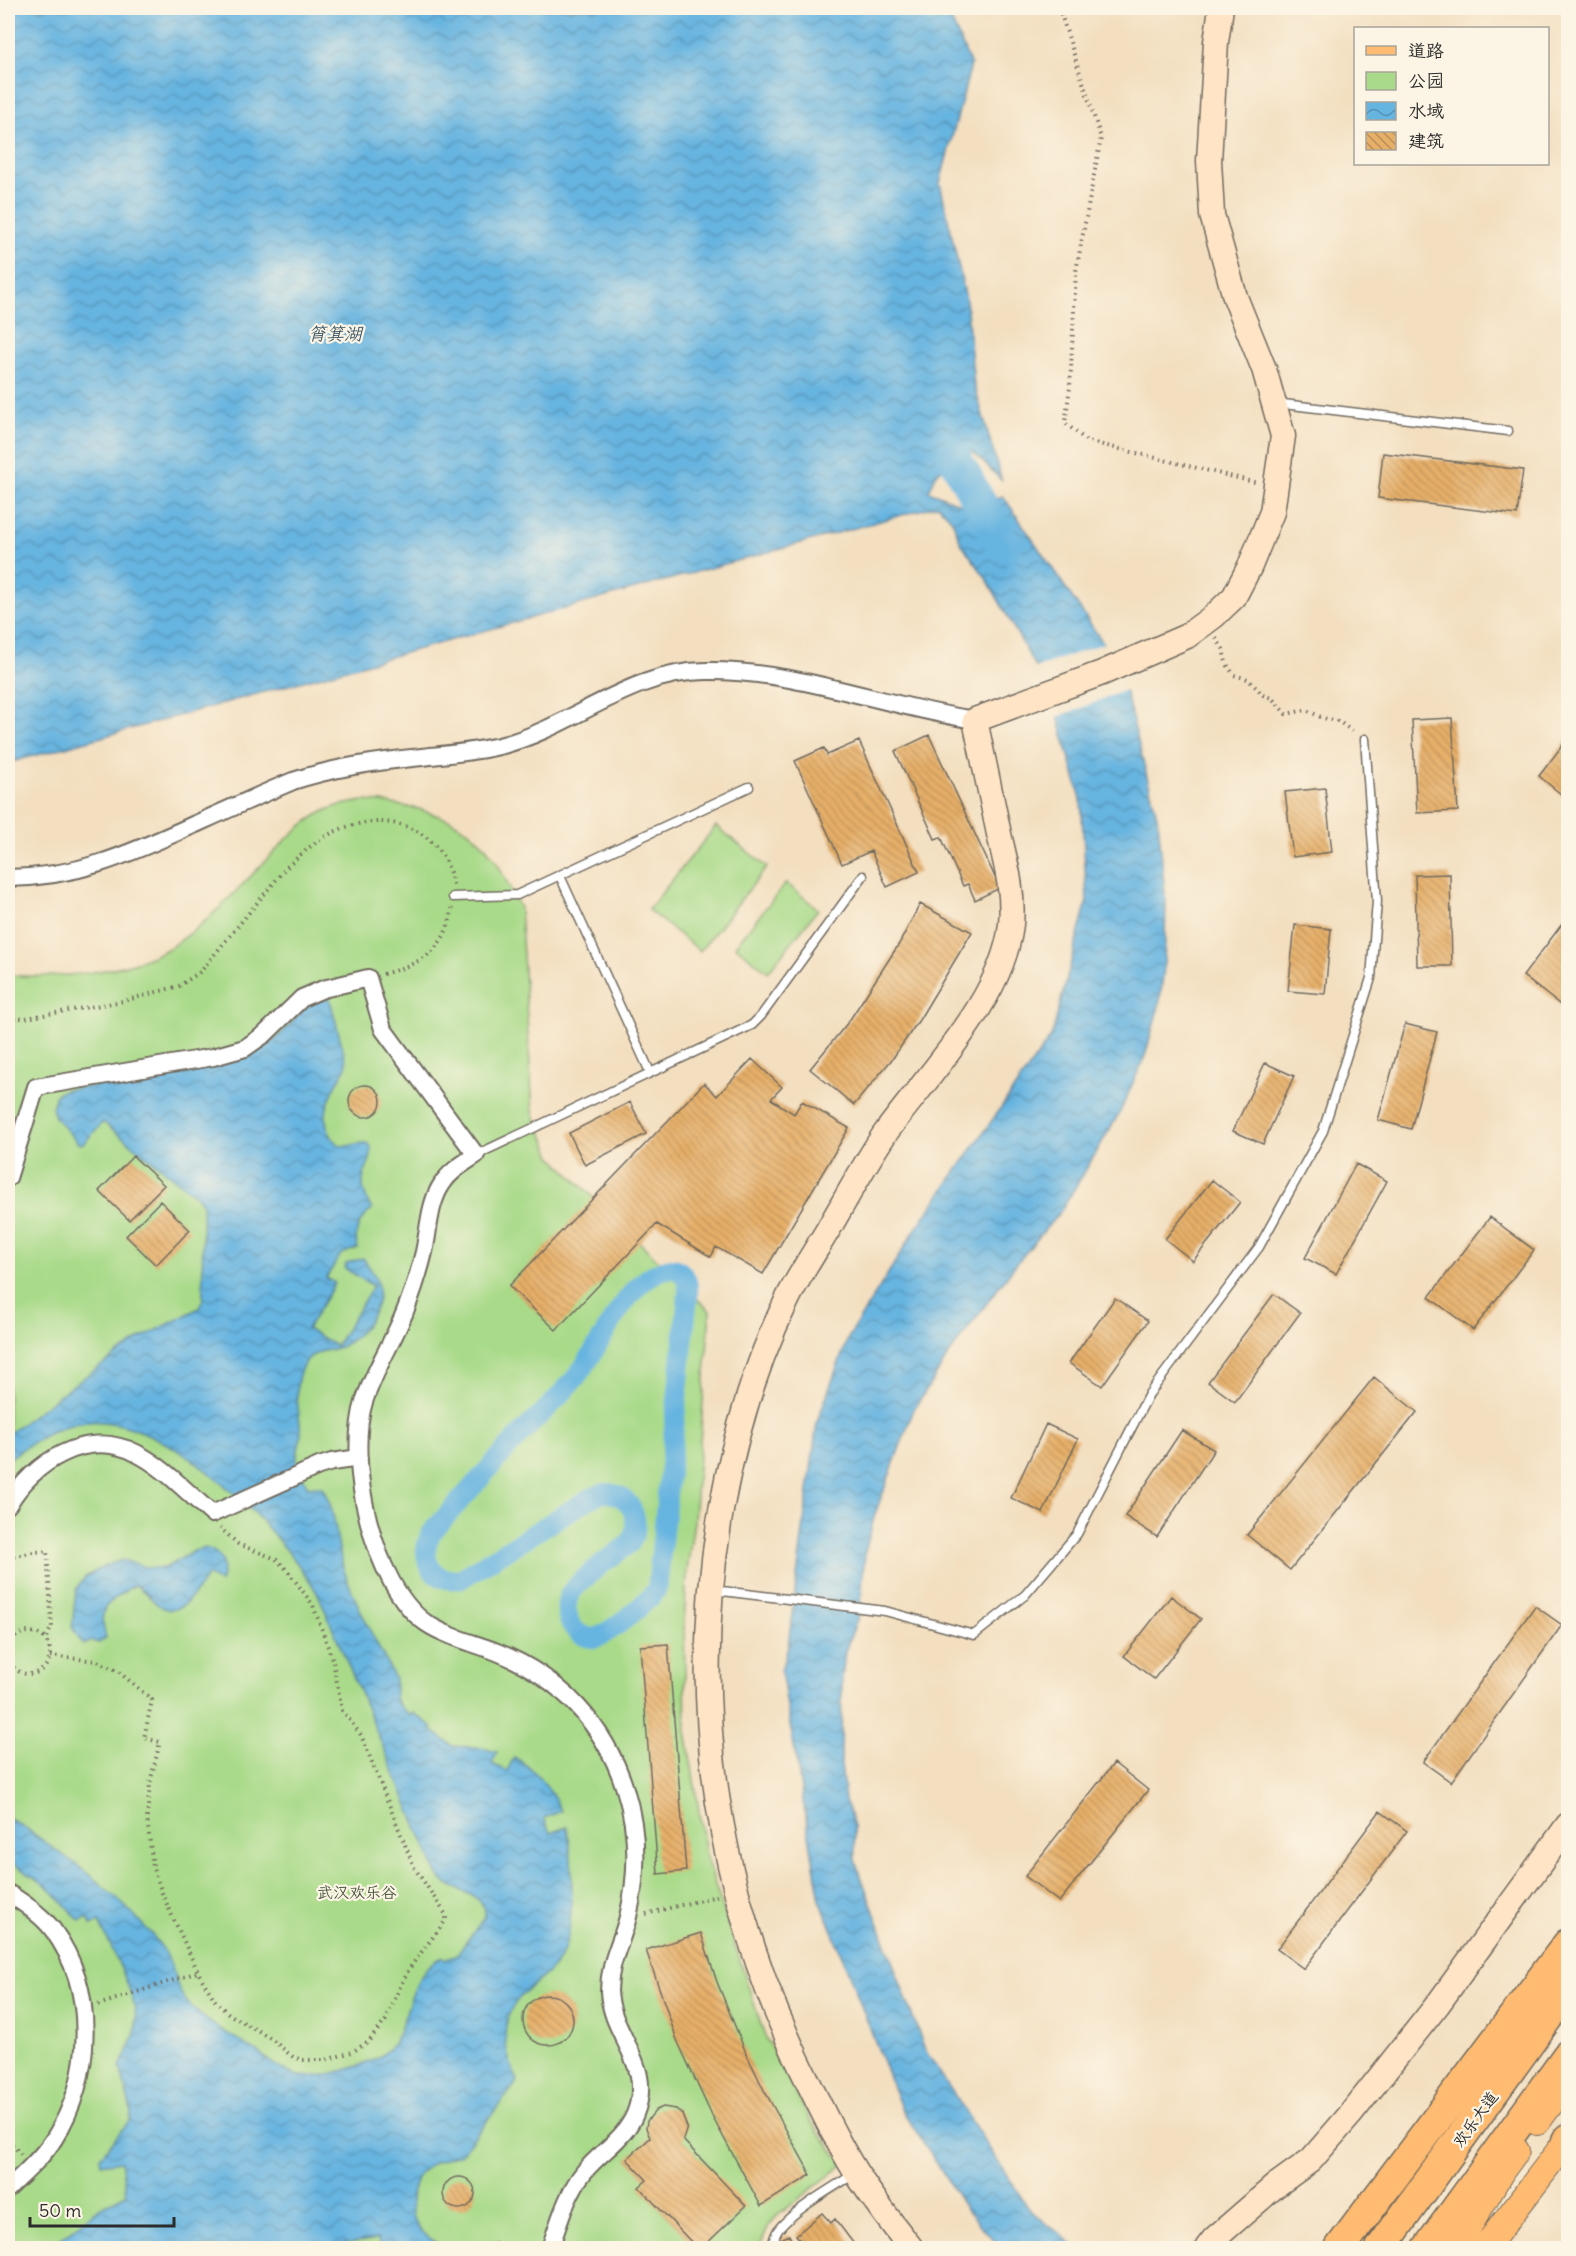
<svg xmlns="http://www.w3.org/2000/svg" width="1576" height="2256" viewBox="0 0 1576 2256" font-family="Delius,'LXGW WenKai TC',sans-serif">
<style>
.park{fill:#a9da89;stroke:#6a825a;stroke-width:1.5}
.water{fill:url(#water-waves);stroke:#487086;stroke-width:1.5}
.pier{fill:#f3dfc0}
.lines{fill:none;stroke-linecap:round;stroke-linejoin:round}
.canal{stroke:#66b4e0;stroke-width:20}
.river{stroke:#66b4e0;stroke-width:34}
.building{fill:url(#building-back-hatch)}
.lane-casing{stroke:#716a5f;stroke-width:11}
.street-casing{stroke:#716a5f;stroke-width:20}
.secondary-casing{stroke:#716a5f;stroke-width:27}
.primary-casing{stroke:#716a5f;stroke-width:28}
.highway-casing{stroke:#716a5f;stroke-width:33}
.path{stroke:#716a5f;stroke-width:4;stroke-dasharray:1.5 4.5;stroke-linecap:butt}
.lane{stroke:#fff;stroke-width:8}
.street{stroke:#fff;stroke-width:16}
.secondary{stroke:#ffe4c6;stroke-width:24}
.primary{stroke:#febb71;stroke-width:26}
.highway{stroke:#febb71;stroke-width:30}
.labels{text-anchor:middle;stroke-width:4.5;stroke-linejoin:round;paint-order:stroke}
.park-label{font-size:16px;fill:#4a5742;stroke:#fcf5e5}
.street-label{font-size:16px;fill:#2b2b2b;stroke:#fcf5e5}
.water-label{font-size:18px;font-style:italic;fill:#405b6a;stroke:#fcf5e5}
</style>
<defs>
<pattern id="water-waves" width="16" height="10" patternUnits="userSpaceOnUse" patternTransform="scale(1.5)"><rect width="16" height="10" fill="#66b4e0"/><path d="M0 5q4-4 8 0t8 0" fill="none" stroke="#5493b6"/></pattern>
<pattern id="building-back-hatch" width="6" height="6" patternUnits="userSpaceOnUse" patternTransform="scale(1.5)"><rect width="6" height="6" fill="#e7b069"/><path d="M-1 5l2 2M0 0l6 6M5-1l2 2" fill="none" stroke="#bb8f57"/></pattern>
</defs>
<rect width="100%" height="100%" fill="#fcf5e5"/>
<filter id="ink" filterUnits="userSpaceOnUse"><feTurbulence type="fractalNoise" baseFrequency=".0167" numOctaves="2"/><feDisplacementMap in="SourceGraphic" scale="12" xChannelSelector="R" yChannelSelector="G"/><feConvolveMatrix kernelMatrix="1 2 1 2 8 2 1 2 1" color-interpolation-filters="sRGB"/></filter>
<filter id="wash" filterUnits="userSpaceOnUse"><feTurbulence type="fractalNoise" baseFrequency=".008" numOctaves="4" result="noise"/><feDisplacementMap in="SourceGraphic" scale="24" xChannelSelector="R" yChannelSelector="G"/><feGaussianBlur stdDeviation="1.35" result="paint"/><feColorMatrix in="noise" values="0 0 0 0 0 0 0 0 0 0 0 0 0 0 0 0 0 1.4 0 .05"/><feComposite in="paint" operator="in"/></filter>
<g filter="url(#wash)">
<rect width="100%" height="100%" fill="#f3dfc0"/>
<path class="park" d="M 363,801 L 382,802 L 419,809 L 450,820 L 469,831 L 483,844 L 496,861 L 520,908 L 533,1112 L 553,1158 L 710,1311 L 694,1521 L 687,1571 L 684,1625 L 686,1731 L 707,1860 L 764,2034 L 812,2123 L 844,2164 L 777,2216 L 769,2225 L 759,2248 L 8,2248 L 8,975 C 56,979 126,973 169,948 C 197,931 222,906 245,882 C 271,857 297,821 332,808 C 342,804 353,803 363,801 Z
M 716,826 L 767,867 L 700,951 L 648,910 Z
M 786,883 L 818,909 L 768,972 L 735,946 Z"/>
<path class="water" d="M 8,8 L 946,8 L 971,65 L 940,183 L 966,299 L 974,385 L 1002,481 L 973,452 L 953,455 L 936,475 L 929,491 L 965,506 L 972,513 L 1003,496 L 1119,666 L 1158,820 L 1166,905 L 1164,968 L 1159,1006 L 1145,1056 L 1120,1112 L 1063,1208 L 1013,1268 L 950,1353 L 914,1409 L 875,1514 L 865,1552 L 860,1612 L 845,1651 L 842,1678 L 841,1763 L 845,1800 L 854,1826 L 855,1860 L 925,2050 L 1029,2209 L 1077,2248 L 1001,2248 L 967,2211 L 901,2108 L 820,1900 L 781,1671 L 788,1646 L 817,1422 L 848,1338 L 915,1230 L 1052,1035 L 1087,901 L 1081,799 L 1053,699 L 988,581 L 961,543 L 952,520 L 938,505 L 8,763 Z
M 329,996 L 346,1061 L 346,1067 C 335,1088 316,1114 332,1137 C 334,1141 338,1145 343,1146 C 350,1147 358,1142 366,1143 L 371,1147 C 372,1155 370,1160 367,1167 C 359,1183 364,1195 372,1210 C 359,1219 353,1233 358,1248 L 341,1254 L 326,1278 L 335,1283 L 307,1329 L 336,1346 L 373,1286 L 344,1268 L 347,1263 L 363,1258 C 368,1266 375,1273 377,1282 C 384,1306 362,1336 342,1346 C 330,1352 318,1349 308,1359 C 289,1379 300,1411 301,1435 C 301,1443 295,1454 297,1462 C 298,1470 304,1480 308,1487 L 316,1486 L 322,1487 C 338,1512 335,1545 345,1573 C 356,1606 379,1647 395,1679 C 394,1700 393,1702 410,1715 L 413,1713 L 433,1727 L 431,1730 L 453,1746 L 481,1748 L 497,1752 L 492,1764 L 507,1771 L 514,1757 C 538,1772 548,1785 561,1811 L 544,1818 L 550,1833 L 567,1827 C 573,1856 576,1933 560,1958 C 551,1973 537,1982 524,1993 C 497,2019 503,2051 518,2081 L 461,2154 L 435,2162 L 421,2172 L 417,2178 L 411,2197 L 412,2216 L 420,2230 L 442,2248 L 380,2248 L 378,2239 L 315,2248 L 49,2248 L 101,2207 L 126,2194 L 121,2161 L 101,2164 L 100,2157 L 130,2120 L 131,2111 L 120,2066 C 127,2053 134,2041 136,2027 C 139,2000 111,1947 99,1922 L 91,1925 L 88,1917 L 80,1921 L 47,1886 L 8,1860 L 8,1818 C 24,1826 38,1837 53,1848 C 85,1870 116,1895 142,1924 C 153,1935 166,1950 171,1965 C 176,1978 177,1991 187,2002 C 205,2023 234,2036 257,2052 C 268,2059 282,2072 296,2075 C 315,2081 361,2067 379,2057 C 413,2038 401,1975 443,1957 L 445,1960 L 457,1955 L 485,1916 C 488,1891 448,1893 437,1874 L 319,1596 C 280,1529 169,1413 85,1422 C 61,1424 26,1445 8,1460 L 8,1434 L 73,1385 L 138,1340 L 199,1308 L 203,1299 L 202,1203 L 199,1198 L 103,1122 L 84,1143 L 79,1144 L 55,1117 L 52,1108 L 56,1094 L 64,1090 L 217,1064 C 238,1060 258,1054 274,1040 C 295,1023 300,1004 329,996 Z
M 205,1548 C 225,1553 225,1566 220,1583 L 208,1575 C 196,1591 180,1622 157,1604 C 149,1597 144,1590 135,1585 C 130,1586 109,1603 105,1607 L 102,1619 L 106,1638 L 99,1643 L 92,1641 L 83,1645 L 72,1627 L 76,1590 L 85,1577 L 107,1565 L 123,1560 L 149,1568 L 165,1568 L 194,1551 Z"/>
<path class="pier" d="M 1107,642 L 1122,664 L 1128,689 L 1055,718 L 1050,700 L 1033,669 Z"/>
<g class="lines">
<path class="canal" d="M 674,1268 C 686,1273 689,1283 688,1295 L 658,1581 C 658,1585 658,1586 656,1590 C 650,1600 606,1637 594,1638 C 571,1638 558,1607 573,1590 C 587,1573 612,1557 630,1543 C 643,1524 632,1493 606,1493 C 598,1493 591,1498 584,1502 L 462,1578 C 432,1587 416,1554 433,1531 C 463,1498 492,1464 522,1433 C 543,1412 565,1393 582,1369 C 605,1339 631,1270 674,1268 Z"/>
<path class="river" d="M 953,455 L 1004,547"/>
</g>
<g id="blocks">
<path class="building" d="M 1383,453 L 1523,470 L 1517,515 L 1378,498 Z
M 1452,718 L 1458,811 L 1417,813 L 1412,720 Z
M 929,735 L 1000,888 L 975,900 L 968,884 L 963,886 L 941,837 L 935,839 L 895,751 Z
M 1568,738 L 1568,800 L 1539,776 Z
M 859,741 L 919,872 L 887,887 L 871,851 L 842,864 L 795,761 L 824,748 L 827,755 Z
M 1325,788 L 1332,852 L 1293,857 L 1285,792 Z
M 1450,874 L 1452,966 L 1417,966 L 1415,875 Z
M 920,904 L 972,932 L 919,1020 L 893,1058 L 854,1105 L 810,1069 L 849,1021 L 899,944 Z
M 1568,916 L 1568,999 L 1563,1007 L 1523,976 Z
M 1295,925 L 1331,929 L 1325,994 L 1288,991 Z
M 1405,1024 L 1437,1032 L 1411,1129 L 1378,1120 Z
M 752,1059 L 782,1087 L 771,1099 L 794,1114 L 802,1101 L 849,1128 L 763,1274 L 716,1247 L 711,1257 L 657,1224 L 556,1330 L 509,1286 L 704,1083 L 717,1096 Z
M 1265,1063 L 1294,1076 L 1263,1144 L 1233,1131 Z
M349 1101a16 16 0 1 1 32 0a16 16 0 1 1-32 0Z
M 630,1102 L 646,1134 L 585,1165 L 569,1133 Z
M 133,1156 L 164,1185 L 129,1220 L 99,1191 Z
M 1356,1164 L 1387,1181 L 1336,1274 L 1305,1258 Z
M 1212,1180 L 1240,1202 L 1193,1261 L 1165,1239 Z
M 160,1201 L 190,1230 L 156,1265 L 126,1236 Z
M 1490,1217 L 1534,1250 L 1473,1330 L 1429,1297 Z
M 1274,1294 L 1300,1313 L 1235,1402 L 1208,1382 Z
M 1115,1298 L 1148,1321 L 1102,1386 L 1069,1363 Z
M 1374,1377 L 1417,1412 L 1290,1570 L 1247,1535 Z
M 1046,1424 L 1078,1439 L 1043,1513 L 1011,1498 Z
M 1182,1430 L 1214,1450 L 1157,1537 L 1125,1516 Z
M 1171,1596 L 1201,1619 L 1154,1679 L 1124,1656 Z
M 1535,1606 L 1562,1625 L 1451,1782 L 1423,1762 Z
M 668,1644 L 686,1871 L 658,1874 L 640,1646 Z
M 1114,1763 L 1148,1790 L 1059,1902 L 1025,1876 Z
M 1380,1811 L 1407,1831 L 1304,1969 L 1277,1949 Z
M 701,1933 L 717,1982 L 746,2053 L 764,2090 L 811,2175 L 761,2206 L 713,2118 L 693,2075 L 677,2040 L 646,1950 Z
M523 2020a25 25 0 1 1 50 0a25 25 0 1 1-50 0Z
M 663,2107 L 676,2109 L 682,2114 L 687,2127 L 683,2140 L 746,2206 L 702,2248 L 697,2248 L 639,2187 L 647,2180 L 627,2159 L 650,2138 L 646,2128 L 647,2121 L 656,2110 Z
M443 2193a16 16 0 1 1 32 0a16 16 0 1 1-32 0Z
M 822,2213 L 831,2223 L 835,2219 L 857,2248 L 798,2248 L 804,2244 L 796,2235 Z
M 789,2235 L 796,2248 L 783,2248 L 779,2240 Z
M 496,2243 L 510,2248 L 477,2248 L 488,2244 Z"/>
</g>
</g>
<g filter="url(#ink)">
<use href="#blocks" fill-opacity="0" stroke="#716a5f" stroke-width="1.5"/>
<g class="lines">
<g class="lane-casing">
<path id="lane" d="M 1275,403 L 1508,431
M 560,876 L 650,1072
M 453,897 L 517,895 L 749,787
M 476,1155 L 752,1025 L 761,1016 L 863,876
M 714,1590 L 885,1611 L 974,1635 L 1025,1595 L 1077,1534 L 1149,1394 L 1259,1247 L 1323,1131 L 1371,978 L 1377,901 L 1365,739
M 772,2248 C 773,2242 774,2236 778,2230 C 792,2211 835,2186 856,2173"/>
</g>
<g class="street-casing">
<path id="street" d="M 8,878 C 83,877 133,852 200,822 C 231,808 262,794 293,781 C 335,767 378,761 422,757 C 450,754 476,752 503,745 C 574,726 630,671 707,671 C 798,670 886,707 975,720
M 8,1178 L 36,1087 L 213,1057 L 245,1048 L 265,1034 L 302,998 L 323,989 L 368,978 L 383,1029 L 476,1155 C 464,1163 450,1171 442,1184 C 429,1203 429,1230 424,1252 C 419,1273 412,1294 404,1314 C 392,1343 374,1371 364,1402 C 346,1461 373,1586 426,1623 C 447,1637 474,1643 497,1652 C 560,1677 605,1725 625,1789 C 638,1830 638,1875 628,1917 C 621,1944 609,1962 609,1991 C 611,2037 655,2064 635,2114 C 624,2140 601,2151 584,2172 C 567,2193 559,2223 550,2248
M 8,1505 C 33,1462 86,1428 136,1453 C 164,1467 188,1493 212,1514 L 319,1466 L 332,1462 L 359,1458
M 8,1893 C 24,1903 42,1915 53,1930 C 97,1990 93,2078 54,2139 C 42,2158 24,2173 8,2189"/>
</g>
<g class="secondary-casing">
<path id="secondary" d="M 911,2248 C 892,2224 874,2200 857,2174 C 839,2146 825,2116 810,2086 C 718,1902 686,1709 722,1505 C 735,1434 755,1365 787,1300 C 799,1275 815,1252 829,1228 C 847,1197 864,1165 884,1135 C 927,1075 1004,998 1011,924 C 1014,893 1006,864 999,834 C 991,796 983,758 975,720 L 1102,673 L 1187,636 L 1214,616 L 1234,597 L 1250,566 L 1272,512 L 1283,436 L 1264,369 L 1235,297 L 1212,215 L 1209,161 L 1216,42 L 1221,8
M 1207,2248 L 1214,2239 L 1275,2186 L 1311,2160 L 1350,2115 L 1438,2004 L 1568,1825"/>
</g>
<g class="primary-casing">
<path id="primary" d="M 1537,2122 L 1568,2080
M 1456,2248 L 1502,2170 L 1516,2151
M 1485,2248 L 1567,2141"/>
</g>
<g class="highway-casing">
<path id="highway" d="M 1567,2141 L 1568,2139
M 1340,2248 L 1568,1944
M 1381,2248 L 1568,1989
M 1428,2248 L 1568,2055"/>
</g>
<path class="path" d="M 1059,8 L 1101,138 L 1076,271 L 1070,387 L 1065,423 L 1087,441 L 1258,483
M 1216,638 L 1223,649 L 1226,663 L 1234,675 L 1248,679 L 1263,695 L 1272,698 L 1286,714 L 1306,710 L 1323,718 L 1338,721 L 1355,733
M 383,974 C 422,963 446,951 452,908
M 8,1018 L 26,1018 L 124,1001 L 179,986 L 200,972 L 286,868 C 301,854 316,840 334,832 C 384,809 443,825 453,885
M 8,1558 L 34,1552 L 47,1551 L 52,1627 L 45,1639
M8 1653a21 21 0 1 1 42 0a21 21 0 1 1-42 0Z
M 50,1656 L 97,1661 L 119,1672 L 152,1700 L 144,1738 L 160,1742 L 150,1783 L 147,1818 L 153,1867 L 163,1896 L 200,1976 L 216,2002 L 229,2014 L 270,2038 L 293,2057 L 303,2060 L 326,2060 L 352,2052 L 368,2042 L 386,2020 L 403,1980 L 411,1966 L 446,1920 L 446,1915 L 414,1867 L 361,1735 L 342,1710 L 333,1661 L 313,1605 L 287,1570 L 276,1559 L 238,1544 L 220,1528
M 646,1914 L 717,1896
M 98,2005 L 198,1972
M 8,2140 L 22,2155"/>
<use href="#lane" class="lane"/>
<use href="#street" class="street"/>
<use href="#secondary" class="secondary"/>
<use href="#primary" class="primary"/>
<use href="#highway" class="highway"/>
</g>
</g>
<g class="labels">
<g class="park-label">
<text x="357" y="1898">武汉欢乐谷</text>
</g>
<g class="street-label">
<text transform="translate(1475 2119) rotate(-54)" y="6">欢乐大道</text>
</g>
<g class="water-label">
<text x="335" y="340">筲箕湖</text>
</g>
</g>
<rect width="1576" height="2256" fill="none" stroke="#fcf5e5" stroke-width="30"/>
<rect x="1354" y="27" width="195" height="138" fill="#fcf5e5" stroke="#a8a49b" stroke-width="1.5"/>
<rect x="1366" y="46" width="30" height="9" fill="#febb71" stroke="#a8a49b" stroke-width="1.5"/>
<text x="1408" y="57" font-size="18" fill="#2b2b2b">道路</text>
<rect x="1366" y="72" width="30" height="18" fill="#a9da89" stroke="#a8a49b" stroke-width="1.5"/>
<text x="1408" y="87" font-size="18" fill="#2b2b2b">公园</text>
<rect x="1366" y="102" width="30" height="18" fill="url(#water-waves)" stroke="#a8a49b" stroke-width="1.5"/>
<text x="1408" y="117" font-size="18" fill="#2b2b2b">水域</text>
<rect x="1366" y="132" width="30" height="18" fill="url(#building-back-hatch)" stroke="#a8a49b" stroke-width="1.5"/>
<text x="1408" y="147" font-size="18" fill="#2b2b2b">建筑</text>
<path d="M30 2217v9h144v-9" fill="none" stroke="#2b2b2b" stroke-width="3"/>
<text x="39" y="2217" font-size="18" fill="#2b2b2b" stroke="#fcf5e5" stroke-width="4.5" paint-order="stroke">50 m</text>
</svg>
